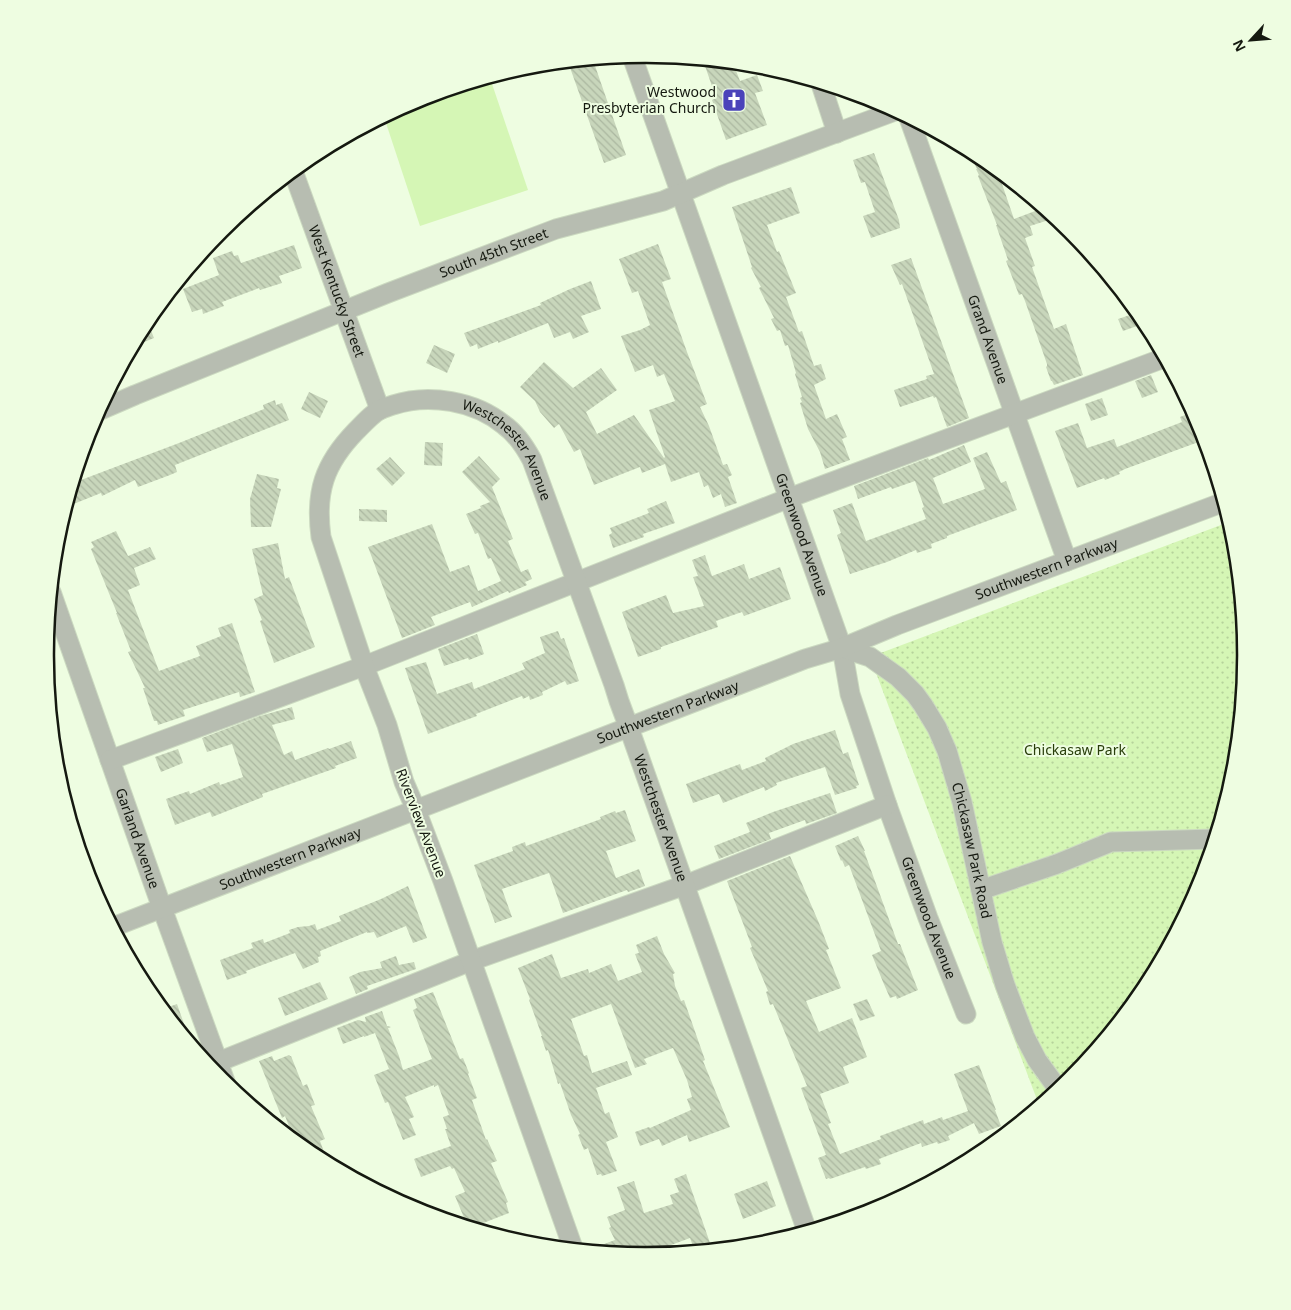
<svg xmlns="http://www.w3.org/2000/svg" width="1291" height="1310" viewBox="0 0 1291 1310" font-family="'Noto Sans',sans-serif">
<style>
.park{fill:url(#park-dots)}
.garden{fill:#d5f6b5}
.building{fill:url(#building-back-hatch)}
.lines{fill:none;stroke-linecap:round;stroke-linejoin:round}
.minor-casing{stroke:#cbd9c0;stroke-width:21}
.minor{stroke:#b7bdb1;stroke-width:19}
.labels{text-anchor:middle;stroke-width:4;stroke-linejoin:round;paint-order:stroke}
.poi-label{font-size:14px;fill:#151910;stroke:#eefde1;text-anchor:end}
.street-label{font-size:14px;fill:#151910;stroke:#eefde1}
.park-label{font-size:14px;fill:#293e0b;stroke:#eefde1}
.rim{fill:none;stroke:#151910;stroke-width:2.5}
</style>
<defs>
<pattern id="park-dots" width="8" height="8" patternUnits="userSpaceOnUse" patternTransform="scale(1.25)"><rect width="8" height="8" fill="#d5f6b5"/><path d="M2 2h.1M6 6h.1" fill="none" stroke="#b6d29b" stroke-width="1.8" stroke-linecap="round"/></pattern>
<pattern id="building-back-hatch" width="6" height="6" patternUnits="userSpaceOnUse" patternTransform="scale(1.25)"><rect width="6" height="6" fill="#c8d6bb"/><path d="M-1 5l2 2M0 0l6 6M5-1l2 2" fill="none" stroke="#abb7a0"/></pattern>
</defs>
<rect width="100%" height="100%" fill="#eefde1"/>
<path class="park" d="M 1229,522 L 1235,538 L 1246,655 L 1234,772 L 1200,885 L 1145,989 L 1070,1080 L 1039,1105 L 870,657 Z"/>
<path class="garden" d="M 490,78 L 528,190 L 420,226 L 384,117 L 416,100 Z"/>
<path class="building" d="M 593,60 L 626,155 L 604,163 L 568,62 Z
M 703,60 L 733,63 L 740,81 L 757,75 L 763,91 L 755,93 L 767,125 L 726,140 L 712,100 L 716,98 Z
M 968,150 L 979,156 L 1010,181 L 1002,184 L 1014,219 L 1043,208 L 1055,218 L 1030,226 L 1033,235 L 1025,238 L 1035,266 L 1032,267 L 1054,329 L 1066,324 L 1083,375 L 1054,385 L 1052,381 L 1051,381 L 1046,367 L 1047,366 L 1047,364 L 1025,301 L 1022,294 L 1019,295 L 1006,261 L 1008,260 L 996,225 L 997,225 L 978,176 L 979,175 L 976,169 L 977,169 Z
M 874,153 L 899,220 L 900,228 L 871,238 L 863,216 L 875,212 L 865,182 L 861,183 L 853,160 Z
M 791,187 L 800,213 L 767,225 L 777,252 L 779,251 L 796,293 L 786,297 L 799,332 L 802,331 L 814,366 L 821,364 L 826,379 L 814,385 L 826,419 L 837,414 L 847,437 L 842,439 L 850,460 L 825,469 L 820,452 L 808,429 L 800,403 L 802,402 L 800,398 L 802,397 L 795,374 L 796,373 L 788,345 L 785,346 L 780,330 L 777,331 L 771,319 L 774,318 L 759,288 L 761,287 L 751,268 L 752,267 L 732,207 Z
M 658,244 L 671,279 L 662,282 L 687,352 L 707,404 L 700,407 L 709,426 L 723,465 L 727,464 L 732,475 L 728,477 L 737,503 L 725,507 L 721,494 L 713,498 L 708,485 L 704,487 L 699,472 L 671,482 L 665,464 L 642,473 L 640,467 L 594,485 L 580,449 L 574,452 L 559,424 L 554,428 L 540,412 L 535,401 L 520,387 L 544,362 L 573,388 L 601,368 L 617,390 L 586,412 L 597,434 L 634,415 L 664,458 L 665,457 L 649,410 L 675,401 L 664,374 L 657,377 L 653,365 L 635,372 L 621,336 L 640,330 L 650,325 L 638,291 L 632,293 L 619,259 Z
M 294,245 L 302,268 L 279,276 L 282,283 L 260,290 L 259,288 L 222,302 L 224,306 L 203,314 L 202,309 L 192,312 L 183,289 L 219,275 L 213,258 L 232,251 L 234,256 L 238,255 L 241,263 Z
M 911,258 L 969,418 L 947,427 L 936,397 L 934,398 L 933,396 L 900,407 L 894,390 L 927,379 L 926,376 L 934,374 L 902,284 L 900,285 L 891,265 Z
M 591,281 L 601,309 L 581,316 L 589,332 L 573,339 L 570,332 L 554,338 L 548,323 L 498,343 L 498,341 L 478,349 L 477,344 L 470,347 L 464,333 L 541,305 L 540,303 L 570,289 Z
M 1133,314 L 1137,326 L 1123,331 L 1118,319 Z
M 147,321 L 154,338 L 132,347 L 146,321 Z
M 434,345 L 455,354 L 447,373 L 426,363 Z
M 1151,375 L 1158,392 L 1142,398 L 1135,381 Z
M 309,392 L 328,401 L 320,418 L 301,409 Z
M 1102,398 L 1108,415 L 1091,421 L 1085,404 Z
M 275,400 L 276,405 L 282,403 L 289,420 L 175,465 L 177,472 L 170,475 L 138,487 L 135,480 L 102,496 L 101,493 L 66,507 L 73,483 L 179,443 L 264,409 L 263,405 Z
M 1193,412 L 1200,425 L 1204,440 L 1125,469 L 1119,472 L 1120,474 L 1105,480 L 1104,478 L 1077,488 L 1055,431 L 1078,423 L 1087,448 L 1114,439 L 1117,447 L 1182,422 L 1180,417 Z
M 425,442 L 443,443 L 442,466 L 424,465 Z
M 964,445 L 971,462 L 933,478 L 943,504 L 985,489 L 973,458 L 987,452 L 1001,483 L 1006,481 L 1017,510 L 947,536 L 947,538 L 931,544 L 932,548 L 917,553 L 916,550 L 887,562 L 850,574 L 837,535 L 841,533 L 833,510 L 852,503 L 866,541 L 926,519 L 922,508 L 924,507 L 915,481 L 892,489 L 891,487 L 858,499 L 854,486 L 928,458 L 929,460 Z
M 479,456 L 500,479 L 492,487 L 513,539 L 508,541 L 521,572 L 528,569 L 532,579 L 525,582 L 527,585 L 509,593 L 508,591 L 472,607 L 470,602 L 431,617 L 435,625 L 402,638 L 368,547 L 432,524 L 450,572 L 469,565 L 478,591 L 501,581 L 491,558 L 488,559 L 478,533 L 475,534 L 466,514 L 481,508 L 480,506 L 490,502 L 462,472 Z
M 390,457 L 405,473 L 392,486 L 376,469 Z
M 257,474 L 279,479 L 277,488 L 281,489 L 271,527 L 251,527 L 250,499 Z
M 666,501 L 675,523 L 643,534 L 644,537 L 613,548 L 609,535 L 612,533 L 610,528 L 649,513 L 647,509 Z
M 359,509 L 387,510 L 387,522 L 359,521 Z
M 116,531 L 128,556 L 150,547 L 156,559 L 134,568 L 140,585 L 128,590 L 159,671 L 200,656 L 196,646 L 221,636 L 218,628 L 232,623 L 255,692 L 240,697 L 239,692 L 183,710 L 185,716 L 158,725 L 157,721 L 154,721 L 143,688 L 145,688 L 128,652 L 131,651 L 116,613 L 117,613 L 91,549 L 94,547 L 91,542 Z
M 278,543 L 285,579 L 289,577 L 315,647 L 274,663 L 260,621 L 262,620 L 254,599 L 263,595 L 252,549 Z
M 705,555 L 712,576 L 744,564 L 749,579 L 780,567 L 791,599 L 744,616 L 742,612 L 716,621 L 718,627 L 661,647 L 661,649 L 638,657 L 622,612 L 666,595 L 673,613 L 704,606 L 693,577 L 698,576 L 692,560 Z
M 558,631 L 561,639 L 564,638 L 579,681 L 567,685 L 565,681 L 542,692 L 543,695 L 530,700 L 529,696 L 523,699 L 522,696 L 476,714 L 477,716 L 428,734 L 405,668 L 426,662 L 437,694 L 472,682 L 474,689 L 525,669 L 522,663 L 545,653 L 540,637 Z
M 477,634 L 484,654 L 469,660 L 468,658 L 444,666 L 438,649 Z
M 292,707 L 295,719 L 272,725 L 284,755 L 292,751 L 295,760 L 328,748 L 329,749 L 351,741 L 357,758 L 335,766 L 336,768 L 262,794 L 263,797 L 212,817 L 210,812 L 175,825 L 166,799 L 189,791 L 190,794 L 219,782 L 220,785 L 243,777 L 232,744 L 207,752 L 202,738 L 260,716 Z
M 835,730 L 843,754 L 848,752 L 859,785 L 856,786 L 857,788 L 835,795 L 825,767 L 776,783 L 777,785 L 765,791 L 764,787 L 723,803 L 719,794 L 693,803 L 686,784 L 740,764 L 742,770 L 766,761 L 765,758 L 793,744 Z
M 178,749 L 183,763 L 161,772 L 155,757 Z
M 830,793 L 837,813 L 806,824 L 805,820 L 769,833 L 771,839 L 719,859 L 714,846 L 750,832 L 746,823 L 773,812 Z
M 625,810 L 636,841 L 606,851 L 616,878 L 639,869 L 645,886 L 628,892 L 627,890 L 563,913 L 549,873 L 502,889 L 512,917 L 495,923 L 474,865 L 513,851 L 512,847 L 525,842 L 526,846 L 601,819 L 600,817 L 615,811 L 616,813 Z
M 858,836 L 865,851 L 864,851 L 898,944 L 900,944 L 918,990 L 897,999 L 896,996 L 890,998 L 883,982 L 872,955 L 881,951 L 849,865 L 845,867 L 842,860 L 841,861 L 835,846 Z
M 790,856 L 819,923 L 829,949 L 826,950 L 841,988 L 806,1001 L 819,1032 L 852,1018 L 867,1057 L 843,1067 L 849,1083 L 820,1094 L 831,1123 L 828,1124 L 840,1154 L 881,1139 L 880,1136 L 923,1120 L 924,1124 L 942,1117 L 943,1120 L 968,1111 L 954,1074 L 979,1065 L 996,1110 L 995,1110 L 1001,1126 L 979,1134 L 974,1123 L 948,1136 L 950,1140 L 938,1144 L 937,1142 L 922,1147 L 921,1143 L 879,1159 L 881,1164 L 866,1169 L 865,1167 L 830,1179 L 829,1178 L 826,1179 L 818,1158 L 826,1155 L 801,1088 L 807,1086 L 773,1004 L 770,1005 L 766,992 L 768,991 L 750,948 L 752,947 L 727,881 Z
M 408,886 L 427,938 L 413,943 L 406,926 L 377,938 L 374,932 L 367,933 L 367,932 L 320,951 L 321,956 L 318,957 L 319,962 L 303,969 L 295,953 L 246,971 L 247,973 L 227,980 L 220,960 L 253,948 L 251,943 L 263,939 L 264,943 L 290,933 L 289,930 L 298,927 L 309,926 L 315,924 L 317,930 L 341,921 L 339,916 L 381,899 Z
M 657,936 L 664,954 L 675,973 L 673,974 L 675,986 L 681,1001 L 684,1000 L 705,1060 L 703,1061 L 730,1127 L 689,1142 L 687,1135 L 662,1146 L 659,1139 L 640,1146 L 635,1132 L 649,1127 L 650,1128 L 691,1110 L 687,1099 L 692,1097 L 687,1080 L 673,1048 L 644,1059 L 647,1064 L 635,1068 L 611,1004 L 571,1019 L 584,1056 L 587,1055 L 592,1073 L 627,1061 L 632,1075 L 596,1088 L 605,1114 L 609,1112 L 618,1137 L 606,1142 L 617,1171 L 602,1176 L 601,1174 L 597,1175 L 588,1148 L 584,1150 L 578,1135 L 580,1134 L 571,1115 L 560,1083 L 558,1084 L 548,1050 L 546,1051 L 541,1036 L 542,1036 L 529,1000 L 530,999 L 518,968 L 552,954 L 561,978 L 588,969 L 589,973 L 611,964 L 618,981 L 642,972 L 635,954 L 639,953 L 636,945 Z
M 396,956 L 399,965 L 414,962 L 416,969 L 367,986 L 368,989 L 356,994 L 349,977 L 360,972 L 382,968 L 380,962 Z
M 320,982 L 328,999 L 285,1016 L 278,998 Z
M 433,992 L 460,1059 L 463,1058 L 469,1073 L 468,1074 L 477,1098 L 472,1100 L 486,1140 L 487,1139 L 497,1161 L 491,1163 L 508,1202 L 506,1203 L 509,1213 L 473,1227 L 467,1225 L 455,1196 L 465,1192 L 454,1168 L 452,1169 L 450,1166 L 421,1177 L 414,1159 L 451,1146 L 445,1129 L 447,1129 L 443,1117 L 449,1115 L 438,1085 L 434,1087 L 434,1085 L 405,1097 L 414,1117 L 409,1119 L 416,1135 L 403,1140 L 388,1102 L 385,1103 L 374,1075 L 389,1069 L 375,1033 L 364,1037 L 364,1036 L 343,1044 L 337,1028 L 358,1020 L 366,1022 L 365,1017 L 382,1011 L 387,1026 L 391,1027 L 388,1028 L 399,1056 L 403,1070 L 432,1059 L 413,1010 L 417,1008 L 414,999 Z
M 867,999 L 875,1016 L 860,1021 L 853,1004 Z
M 177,1004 L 189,1038 L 188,1039 L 163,1009 Z
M 289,1055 L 290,1056 L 291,1056 L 303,1086 L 307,1084 L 315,1105 L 311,1106 L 325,1139 L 320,1141 L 328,1163 L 312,1154 L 294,1139 L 285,1116 L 282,1118 L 259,1061 L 272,1056 L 274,1061 Z
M 686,1174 L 710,1243 L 694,1249 L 690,1238 L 644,1255 L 588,1250 L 615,1240 L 609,1228 L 611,1227 L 607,1217 L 625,1210 L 617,1187 L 634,1181 L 644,1213 L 673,1204 L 670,1195 L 679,1192 L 674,1179 Z
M 767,1181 L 776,1206 L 743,1219 L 734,1194 Z"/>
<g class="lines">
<g class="minor-casing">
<g id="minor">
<path id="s1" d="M 632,56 L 842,648 L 850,694 L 887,805 L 928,918 L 966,1014"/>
<path d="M 821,84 L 837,133"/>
<path id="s2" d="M 909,118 L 1067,561"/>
<path id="s3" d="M 293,171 L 380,410"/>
<path id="s4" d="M 98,411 L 135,395 L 388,293 L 556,229 L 663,201 L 723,175 L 895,111"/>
<path id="s5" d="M 51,592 L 162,908 L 226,1084"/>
<path id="s6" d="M 842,648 L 870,657 L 898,677 L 915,694 L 923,705 L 937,728 L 947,751 L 962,802 L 992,942 L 1005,985 L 1025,1037 L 1037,1060 L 1058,1089"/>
<path d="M 110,760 L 364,666 L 789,498 L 1164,358"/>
<path d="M 981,890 L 1057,864 L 1111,842 L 1214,839"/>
<path id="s7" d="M 113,927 L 805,659 L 842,648 L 897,625 L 1224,502"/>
<path d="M 218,1062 L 471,961 L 685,885 L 887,805"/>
<path id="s8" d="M 573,1248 L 443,881 L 416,810 L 404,782 L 387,725 L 364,666 L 321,537 C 315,492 324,464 356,431 C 363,424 370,416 379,410 C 383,408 388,407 393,405 C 429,393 475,401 504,425 C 517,434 525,447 532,460 L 614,685 L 619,701 L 629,728 L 807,1231"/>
</g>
</g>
<use href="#minor" class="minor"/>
</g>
<defs>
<g id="church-square" transform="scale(1.25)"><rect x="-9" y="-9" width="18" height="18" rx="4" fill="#4b43ba" stroke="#eefde1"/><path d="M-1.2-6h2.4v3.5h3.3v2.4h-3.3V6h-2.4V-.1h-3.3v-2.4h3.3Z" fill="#fff"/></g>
</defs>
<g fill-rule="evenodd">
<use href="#church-square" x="734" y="100"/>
</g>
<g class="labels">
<g class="poi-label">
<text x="716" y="97">Westwood<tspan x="716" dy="16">Presbyterian Church</tspan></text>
</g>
<g class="street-label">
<text dy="5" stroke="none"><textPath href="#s4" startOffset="426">South 45th Street</textPath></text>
<text dy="5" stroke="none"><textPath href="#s3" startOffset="128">West Kentucky Street</textPath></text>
<text dy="5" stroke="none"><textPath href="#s2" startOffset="235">Grand Avenue</textPath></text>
<text dy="5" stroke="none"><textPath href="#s8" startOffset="1055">Westchester Avenue</textPath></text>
<text dy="5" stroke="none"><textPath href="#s1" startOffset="508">Greenwood Avenue</textPath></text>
<text dy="5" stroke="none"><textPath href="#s7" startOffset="1000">Southwestern Parkway</textPath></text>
<text dy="5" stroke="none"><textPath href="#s7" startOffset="595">Southwestern Parkway</textPath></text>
<text dy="5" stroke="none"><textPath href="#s8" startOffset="1460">Westchester Avenue</textPath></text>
<text transform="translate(421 823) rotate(69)" y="5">Riverview Avenue</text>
<text dy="5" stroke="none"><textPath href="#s5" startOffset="261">Garland Avenue</textPath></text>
<text dy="5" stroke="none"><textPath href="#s6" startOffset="256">Chickasaw Park Road</textPath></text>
<text dy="5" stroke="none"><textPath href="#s7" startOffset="190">Southwestern Parkway</textPath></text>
<text dy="5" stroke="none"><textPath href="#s1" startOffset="912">Greenwood Avenue</textPath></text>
</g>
<g class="park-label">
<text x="1075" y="755">Chickasaw Park</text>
</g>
</g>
<path d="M0 0H1291V1310H0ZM645 63H646A591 591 0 0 1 1237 654V656A591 591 0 0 1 646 1247H645A591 591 0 0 1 54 656V654A591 591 0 0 1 645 63Z" fill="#eefde1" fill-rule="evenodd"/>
<path class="rim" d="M645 63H646A591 591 0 0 1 1237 654V656A591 591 0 0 1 646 1247H645A591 591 0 0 1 54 656V654A591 591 0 0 1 645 63Z"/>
<g transform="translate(1251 40) rotate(244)" stroke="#eefde1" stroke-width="4" paint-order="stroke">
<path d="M0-4L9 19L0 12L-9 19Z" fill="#151910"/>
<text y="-8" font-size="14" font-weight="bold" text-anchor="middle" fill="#151910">N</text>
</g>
</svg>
